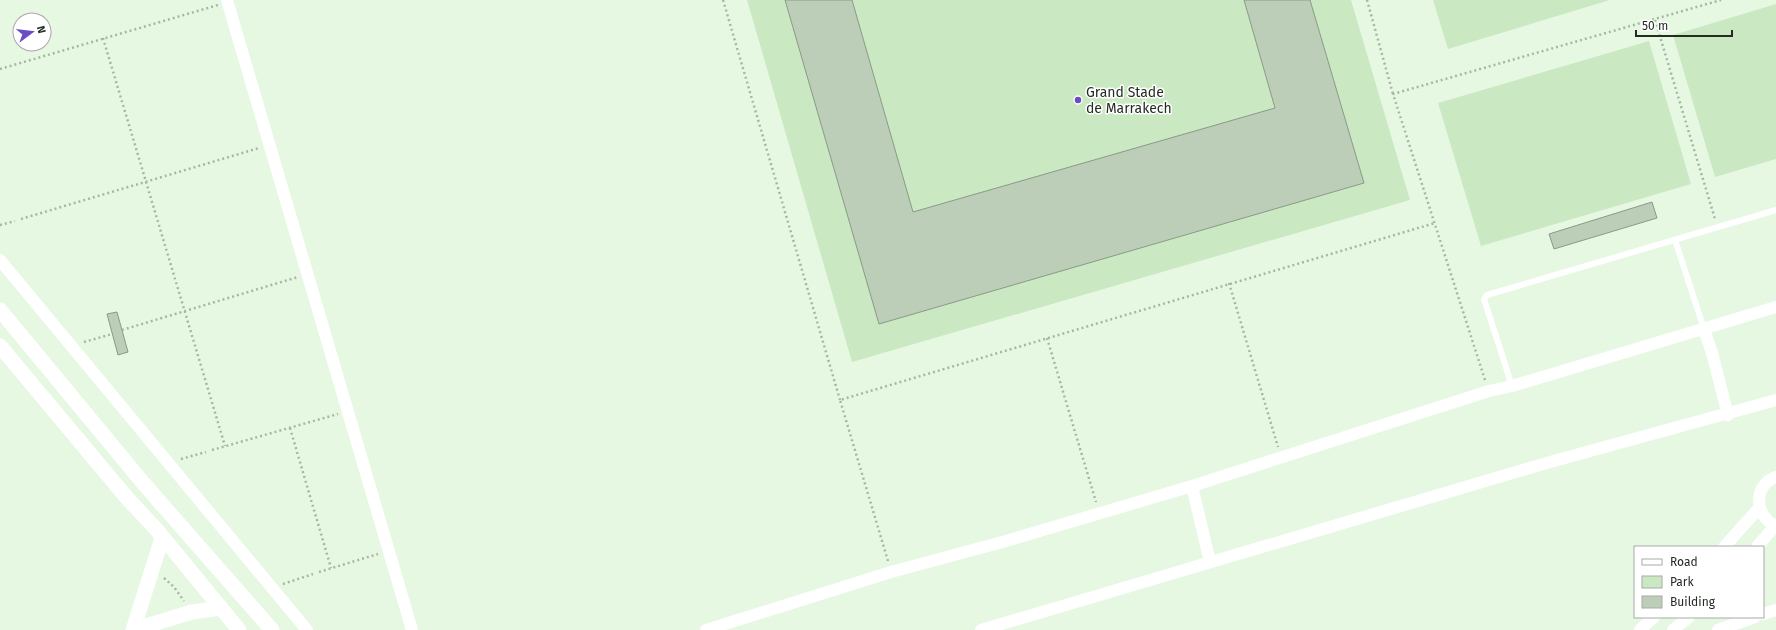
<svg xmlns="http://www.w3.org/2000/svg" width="1776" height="630" viewBox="0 0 1776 630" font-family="'Fira Sans',sans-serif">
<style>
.green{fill:#cae9c3}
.building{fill:#bcceb8;stroke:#899a86}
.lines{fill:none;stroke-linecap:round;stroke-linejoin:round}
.path{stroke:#a7b6a4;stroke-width:2.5;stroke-dasharray:2 3;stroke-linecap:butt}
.service{stroke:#fff;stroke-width:6}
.minor{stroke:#fff;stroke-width:12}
.tertiary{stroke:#fff;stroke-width:15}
.poi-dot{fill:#6c4dc6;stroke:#fff;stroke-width:1.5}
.labels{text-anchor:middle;stroke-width:3;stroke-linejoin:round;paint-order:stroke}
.poi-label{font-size:14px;fill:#242b23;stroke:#fff;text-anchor:start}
</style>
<rect width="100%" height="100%" fill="#e6f8e2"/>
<path class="green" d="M 747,0 L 1351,0 L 1410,200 L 852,362 Z
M 1433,0 L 1610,0 L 1448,49 Z
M 1776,4 L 1776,159 L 1715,177 L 1673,35 Z
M 1649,41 L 1691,184 L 1481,246 L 1438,103 Z"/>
<path class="building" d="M 785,0 L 852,0 L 913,212 L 1275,108 L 1244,0 L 1310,0 L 1364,183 L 879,324 Z
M 1652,202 L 1657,218 L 1554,249 L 1549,234 Z
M 117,312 L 128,352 L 118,355 L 107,314 Z"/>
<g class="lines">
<path class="path" d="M 723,0 L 840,400
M 1367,0 L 1393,94
M 1655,20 L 1715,219
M 103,38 L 225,446
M 0,69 L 218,5
M 21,219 L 259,148
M 0,225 L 15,221
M 1229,283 L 1278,447
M 122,330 L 298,277
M 1047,338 L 1096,502
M 84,342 L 112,334
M 1485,380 L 1393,94 L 1721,0
M 290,428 L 331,568
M 212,450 L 338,414
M 181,459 L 206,452
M 888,561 L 840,400 L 1435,223
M 319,572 L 378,554
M 164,578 L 174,587 L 184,601
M 283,584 L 313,574"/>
<path class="service" d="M 1675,240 L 1704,329
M 1512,386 L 1484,299 L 1487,295 L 1776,210"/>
<path class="minor" d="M 227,0 L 412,630
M 0,260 L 307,630
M 1704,329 L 1712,353 L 1728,415
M 1776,477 C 1752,485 1755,517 1776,526
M 1192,486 L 1210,562
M 1724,547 L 1759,508
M 1757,547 L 1775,526
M 1763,614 L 1776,610
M 706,630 L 891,572 L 1006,541 L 1192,486 L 1489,391 L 1512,386 L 1776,307
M 981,630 L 1550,462 L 1776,400
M 1640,630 L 1654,617
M 1673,630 L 1689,617
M 1718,630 L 1755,617"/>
<path class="tertiary" d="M 0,310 L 144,484 L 272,630
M 0,346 L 127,498 L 156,529 L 239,630
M 133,630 L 162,538
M 133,630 L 192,612 L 220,608"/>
</g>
<circle class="poi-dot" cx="1078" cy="100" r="4"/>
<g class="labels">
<g class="poi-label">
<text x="1086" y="97">Grand Stade<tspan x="1086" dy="16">de Marrakech</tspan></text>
</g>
</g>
<rect x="1634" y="546" width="130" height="72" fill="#ffffff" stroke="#a7aaa7"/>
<rect x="1642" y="559" width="20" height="6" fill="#ffffff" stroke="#a7aaa7"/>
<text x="1670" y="566" font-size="12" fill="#242b23">Road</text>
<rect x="1642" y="576" width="20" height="12" fill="#cae9c3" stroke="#a7aaa7"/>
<text x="1670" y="586" font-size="12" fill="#242b23">Park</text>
<rect x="1642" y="596" width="20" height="12" fill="#bcceb8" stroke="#a7aaa7"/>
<text x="1670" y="606" font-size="12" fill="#242b23">Building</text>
<g transform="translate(32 32) rotate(75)"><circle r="19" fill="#ffffff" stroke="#a7aaa7"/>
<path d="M0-3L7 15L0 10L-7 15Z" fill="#6c4dc6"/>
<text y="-6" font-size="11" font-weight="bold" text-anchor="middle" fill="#242b23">N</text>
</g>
<path d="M1636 30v6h96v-6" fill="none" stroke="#242b23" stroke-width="2"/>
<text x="1642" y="30" font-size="12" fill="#242b23" stroke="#ffffff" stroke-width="3" paint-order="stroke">50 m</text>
</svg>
